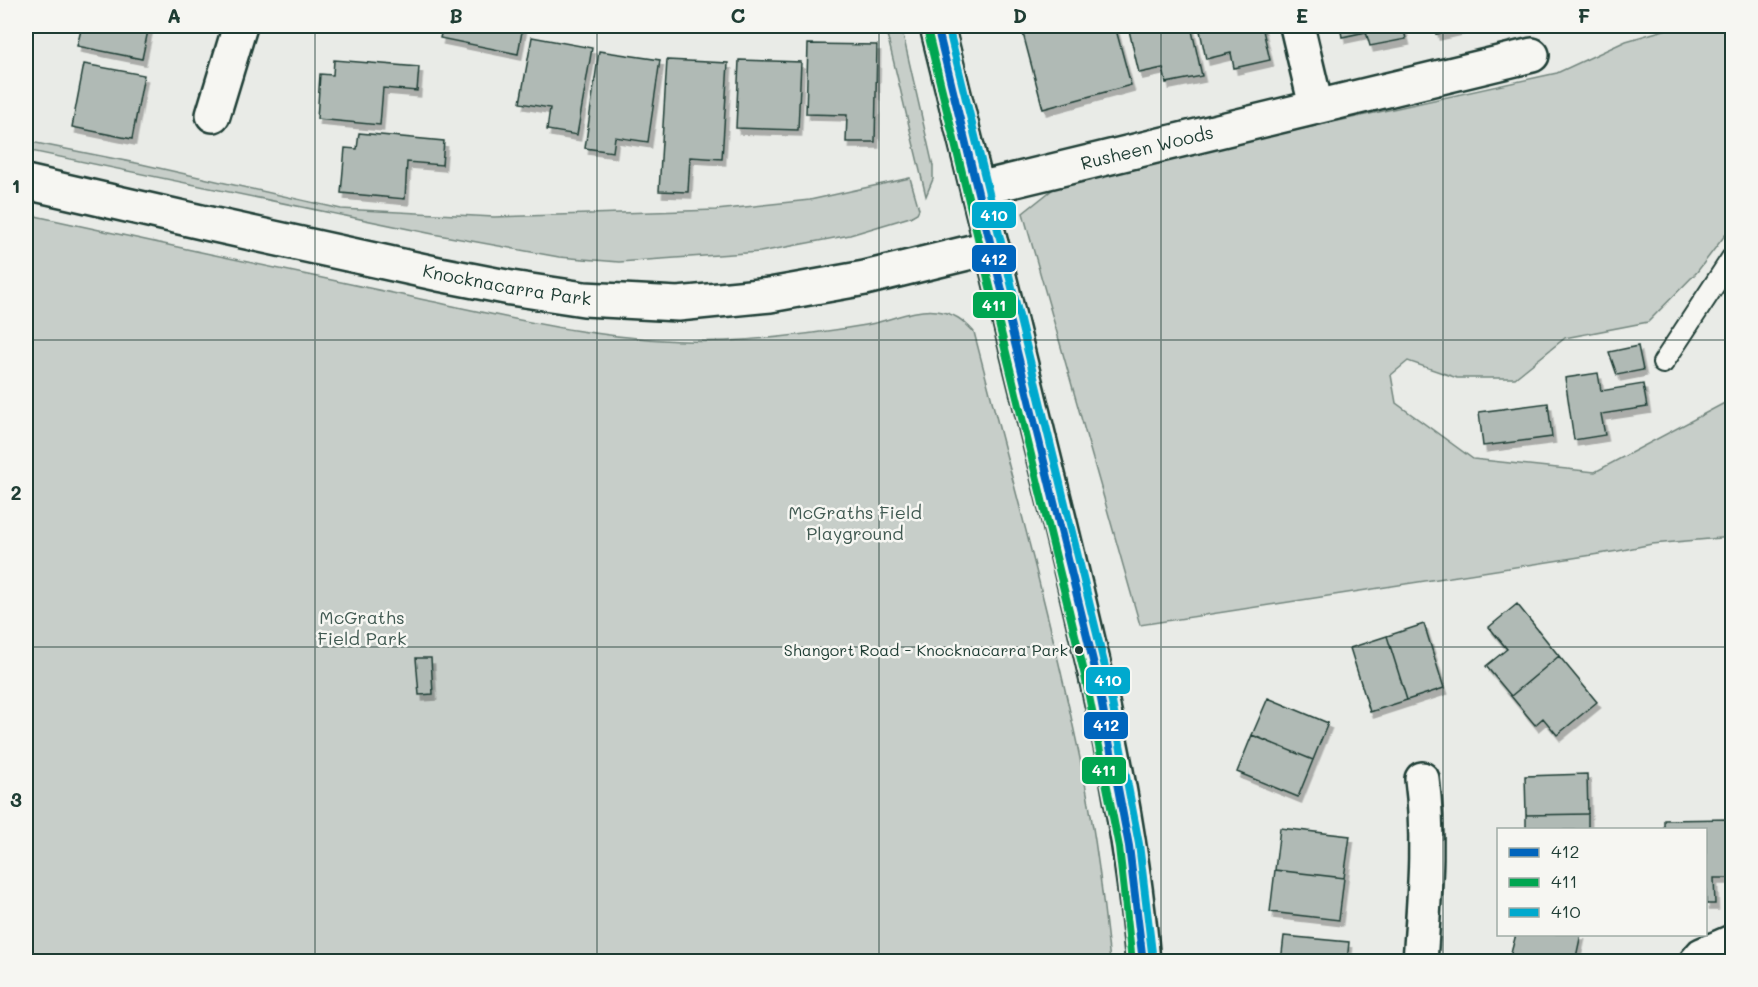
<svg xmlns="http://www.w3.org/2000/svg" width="1758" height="987" viewBox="0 0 1758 987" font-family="Mali,sans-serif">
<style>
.green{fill:#c7cec9;stroke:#73867e;stroke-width:1.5}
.building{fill:#b0bab5;stroke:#1f3d34;stroke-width:1.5;filter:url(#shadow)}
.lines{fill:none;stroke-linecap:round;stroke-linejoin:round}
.service-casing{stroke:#1f3d34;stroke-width:24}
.minor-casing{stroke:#1f3d34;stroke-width:38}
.tertiary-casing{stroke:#1f3d34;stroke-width:38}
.service{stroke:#f6f6f2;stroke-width:20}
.minor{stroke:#f6f6f2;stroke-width:33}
.tertiary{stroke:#f6f6f2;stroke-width:33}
.bus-1-casing{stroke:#f6f6f2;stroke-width:12}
.bus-2-casing{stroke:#f6f6f2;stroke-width:12}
.bus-3-casing{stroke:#f6f6f2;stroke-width:12}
.bus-1{stroke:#0065bd;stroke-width:8}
.bus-2{stroke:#00a651;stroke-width:8}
.bus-3{stroke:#00a9ce;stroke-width:8}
.grid{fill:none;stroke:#1f3d34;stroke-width:1.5;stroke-opacity:0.55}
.bus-dot{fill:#1f3d34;stroke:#f6f6f2;stroke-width:2}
.labels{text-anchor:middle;stroke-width:5;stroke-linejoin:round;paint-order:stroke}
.bus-label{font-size:16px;fill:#1f3d34;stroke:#f6f6f2;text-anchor:end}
.street-label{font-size:18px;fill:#1f3d34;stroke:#f6f6f2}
.park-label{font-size:18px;fill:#415a52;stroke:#f6f6f2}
.line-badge{stroke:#f6f6f2;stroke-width:2}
.badge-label{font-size:16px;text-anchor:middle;font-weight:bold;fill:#fff}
.neatline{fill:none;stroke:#1f3d34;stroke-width:2}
.grid-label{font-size:20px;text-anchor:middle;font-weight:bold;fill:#1f3d34}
</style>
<defs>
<filter id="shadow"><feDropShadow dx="3.5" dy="6" stdDeviation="0" flood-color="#0004"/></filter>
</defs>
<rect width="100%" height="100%" fill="#e9ebe7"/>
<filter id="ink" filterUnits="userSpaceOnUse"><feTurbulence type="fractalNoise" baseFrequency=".0167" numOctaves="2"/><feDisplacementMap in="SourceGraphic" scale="12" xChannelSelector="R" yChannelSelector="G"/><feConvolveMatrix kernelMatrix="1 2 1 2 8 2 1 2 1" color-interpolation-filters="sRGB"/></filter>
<g filter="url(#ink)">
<path class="green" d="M 885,26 L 901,26 L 933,166 L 933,179 L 926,196 Z
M 1678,26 L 1732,26 L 1732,226 L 1697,272 L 1648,322 L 1565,338 L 1515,378 L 1457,378 L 1408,361 L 1391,375 L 1396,403 L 1473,459 L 1595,472 L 1732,399 L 1732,537 L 1652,544 L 1618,551 L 1140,625 L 1023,213 L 1057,186 L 1161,160 L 1557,73 L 1626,41 Z
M 26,141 L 141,164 L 341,209 L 494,217 L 716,210 L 810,200 L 910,178 L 919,209 L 917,213 L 910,217 L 850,235 L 760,252 L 619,262 L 559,257 L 433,234 L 26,150 Z
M 26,214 C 151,242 277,268 402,295 C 511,318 613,345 725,341 C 772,339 819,333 866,325 C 889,321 914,308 937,311 C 954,313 963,320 974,332 C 1012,479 1053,625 1083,773 C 1096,835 1103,898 1110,961 L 26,962 Z"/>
<path class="building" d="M 82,26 L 149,26 L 142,59 L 77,46 Z
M 443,26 L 523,26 L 518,54 L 440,38 Z
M 1021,26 L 1115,26 L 1131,85 L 1043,109 Z
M 1128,26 L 1191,26 L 1202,76 L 1166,83 L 1163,68 L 1139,73 Z
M 1199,26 L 1262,26 L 1270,60 L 1234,68 L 1231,53 L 1206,59 Z
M 1340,26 L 1403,26 L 1406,39 L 1370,46 L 1366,32 L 1342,37 Z
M 1434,26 L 1472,26 L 1436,34 Z
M 532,37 L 592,48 L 577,135 L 547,130 L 550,108 L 520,103 Z
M 808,44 L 877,45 L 875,142 L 846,142 L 847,115 L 806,114 Z
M 599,51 L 660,60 L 648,142 L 615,137 L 613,152 L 585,148 Z
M 334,60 L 419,67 L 417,91 L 383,88 L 380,125 L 317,119 L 320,74 L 333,75 Z
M 667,60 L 728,63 L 722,159 L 690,157 L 688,192 L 659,191 Z
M 739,60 L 801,62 L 798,130 L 736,128 Z
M 84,64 L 144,75 L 132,139 L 72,127 Z
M 359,133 L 444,141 L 442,165 L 407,162 L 405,199 L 341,193 L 345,148 L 357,149 Z
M 1638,346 L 1643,370 L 1617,375 L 1609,352 Z
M 1598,373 L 1601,391 L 1643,384 L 1647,407 L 1601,414 L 1605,435 L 1574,440 L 1565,378 Z
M 1548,403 L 1552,437 L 1483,446 L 1479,412 Z
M 1517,604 L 1559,656 L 1511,696 L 1486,666 L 1507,649 L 1489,627 Z
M 1424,624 L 1444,688 L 1407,700 L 1387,636 Z
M 1387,636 L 1407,700 L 1370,712 L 1350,648 Z
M 1559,656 L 1597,702 L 1557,735 L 1543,718 L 1535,725 L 1511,696 Z
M 416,658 L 431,658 L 433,694 L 419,695 Z
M 1268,698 L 1328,723 L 1313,760 L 1252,735 Z
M 1252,735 L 1313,760 L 1298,797 L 1237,772 Z
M 1587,774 L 1588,814 L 1526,815 L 1525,776 Z
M 1588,814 L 1588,830 L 1526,830 L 1526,815 Z
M 1732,819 L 1732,878 L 1714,878 L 1715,904 L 1706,904 L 1706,830 L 1664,830 L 1664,820 Z
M 1280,828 L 1350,836 L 1344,878 L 1275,870 Z
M 1275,870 L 1344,878 L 1339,920 L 1270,912 Z
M 1516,934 L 1581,934 L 1575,962 L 1528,962 L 1510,957 Z
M 1284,936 L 1349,942 L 1347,962 L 1281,962 Z"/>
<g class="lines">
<g class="service-casing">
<path id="service" d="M 1663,363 L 1732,258"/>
</g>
<g class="minor-casing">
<g id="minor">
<path d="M 1297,26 L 1316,106"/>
<path d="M 213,115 L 240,26"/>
<path id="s1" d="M 26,182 L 210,224 L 439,274 L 511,288 L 584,299 L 678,304 L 770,295 L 865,278 L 992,247"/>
<path id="s2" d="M 978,189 L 1532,55"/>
<path d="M 1420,962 C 1424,900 1430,840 1422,779"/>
<path d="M 1696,962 L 1702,955 L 1732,942"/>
</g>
</g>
<g class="tertiary-casing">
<path id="tertiary" d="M 937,26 C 977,185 1016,344 1055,503 C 1092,654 1130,806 1143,962"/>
</g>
<use href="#service" class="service"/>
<use href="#minor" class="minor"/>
<use href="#tertiary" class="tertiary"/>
<g class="bus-1-casing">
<path id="bus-1" d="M 937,26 L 1096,673 L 1129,846 L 1143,962"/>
</g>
<g class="bus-2-casing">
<path id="bus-2" d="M 927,29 L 1085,676 L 1119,847 L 1132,962"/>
</g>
<g class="bus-3-casing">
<path id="bus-3" d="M 948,26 L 1106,671 L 1139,844 L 1153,961"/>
</g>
<use href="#bus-1" class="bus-1"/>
<use href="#bus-2" class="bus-2"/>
<use href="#bus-3" class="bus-3"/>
</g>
</g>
<path class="grid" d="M 315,26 L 315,962M 597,26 L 597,962M 879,26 L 879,962M 1161,26 L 1161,962M 1443,26 L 1443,962M 26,340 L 1732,340M 26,647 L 1732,647"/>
<circle class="bus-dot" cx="1079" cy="650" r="5"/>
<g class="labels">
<g class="bus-label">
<text x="1068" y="656">Shangort Road - Knocknacarra Park</text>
</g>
<g class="street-label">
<text dy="6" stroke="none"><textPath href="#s2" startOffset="174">Rusheen Woods</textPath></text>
<text dy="6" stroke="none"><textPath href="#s1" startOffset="492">Knocknacarra Park</textPath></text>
</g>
<g class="park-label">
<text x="855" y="519">McGraths Field<tspan x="855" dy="21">Playground</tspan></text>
<text x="362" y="624">McGraths<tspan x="362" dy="21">Field Park</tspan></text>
</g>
</g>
<g class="line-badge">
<rect x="971" y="201" width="46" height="28" rx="6" fill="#00a9ce"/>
<rect x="971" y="244" width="46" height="29" rx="6" fill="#0065bd"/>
<rect x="972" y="291" width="45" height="28" rx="6" fill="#00a651"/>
<rect x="1085" y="666" width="46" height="29" rx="6" fill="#00a9ce"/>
<rect x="1083" y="711" width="46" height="29" rx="6" fill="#0065bd"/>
<rect x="1081" y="756" width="46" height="29" rx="6" fill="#00a651"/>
</g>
<g class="badge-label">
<text x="994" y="221">410</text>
<text x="994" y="265">412</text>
<text x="994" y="311">411</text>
<text x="1108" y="686">410</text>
<text x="1106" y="731">412</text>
<text x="1104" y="776">411</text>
</g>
<rect width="1758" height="987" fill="none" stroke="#f6f6f2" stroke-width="66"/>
<rect x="1497" y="828" width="210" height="108" fill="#f6f6f2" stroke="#a0aca6" stroke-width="1.5"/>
<rect x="1509" y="848" width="30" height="9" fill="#0065bd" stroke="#a0aca6" stroke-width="1.5"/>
<text x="1551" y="858" font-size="18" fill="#1f3d34">412</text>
<rect x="1509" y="878" width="30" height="9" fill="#00a651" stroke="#a0aca6" stroke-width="1.5"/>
<text x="1551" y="888" font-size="18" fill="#1f3d34">411</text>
<rect x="1509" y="908" width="30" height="9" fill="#00a9ce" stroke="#a0aca6" stroke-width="1.5"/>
<text x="1551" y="918" font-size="18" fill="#1f3d34">410</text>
<rect x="33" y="33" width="1692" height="921" class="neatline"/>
<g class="grid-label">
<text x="174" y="23">A</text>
<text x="456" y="23">B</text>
<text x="738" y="23">C</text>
<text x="1020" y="23">D</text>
<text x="1302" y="23">E</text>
<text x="1584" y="23">F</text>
<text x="16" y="193">1</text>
<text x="16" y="500">2</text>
<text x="16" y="807">3</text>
</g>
</svg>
